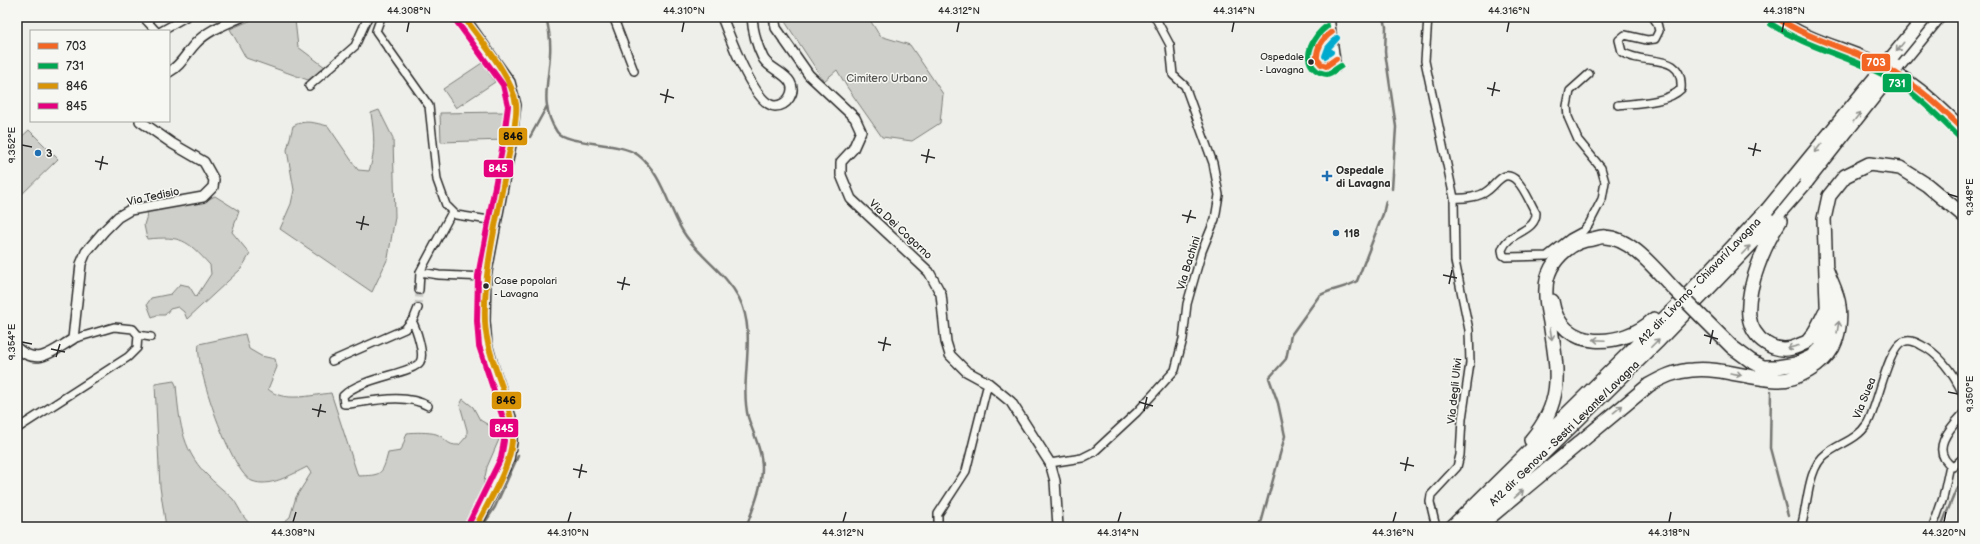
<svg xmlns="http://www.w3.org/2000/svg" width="1980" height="544" viewBox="0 0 1980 544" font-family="'Balsamiq Sans',sans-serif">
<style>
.green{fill:#cececa;stroke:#7c7c7a}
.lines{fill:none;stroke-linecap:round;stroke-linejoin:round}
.stream{stroke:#757573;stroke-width:2.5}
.minor-tunnel{stroke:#c7c7c4;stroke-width:7;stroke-dasharray:7 3.5;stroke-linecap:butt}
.minor-casing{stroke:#2b2b2b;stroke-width:10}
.tertiary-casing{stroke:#2b2b2b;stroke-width:12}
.primary-casing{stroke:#2b2b2b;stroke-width:14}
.motorway-casing{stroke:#2b2b2b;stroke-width:16}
.minor{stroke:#f6f6f2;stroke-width:7}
.tertiary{stroke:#f6f6f2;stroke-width:9}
.primary{stroke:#f6f6f2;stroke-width:11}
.motorway{stroke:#f6f6f2;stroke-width:13}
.motorway-bridge-casing{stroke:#2b2b2b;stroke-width:16;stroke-linecap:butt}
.motorway-bridge{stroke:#f6f6f2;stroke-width:13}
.bus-1-casing{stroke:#f6f6f2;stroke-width:9}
.bus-2-casing{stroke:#f6f6f2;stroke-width:9}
.bus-3-casing{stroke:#f6f6f2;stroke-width:9}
.bus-4-casing{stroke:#f6f6f2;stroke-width:9}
.bus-5-casing{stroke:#f6f6f2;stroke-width:9}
.bus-1{stroke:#f26522;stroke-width:6}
.bus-2{stroke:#00a651;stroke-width:6}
.bus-3{stroke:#d89406;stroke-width:6}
.bus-4{stroke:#e5007d;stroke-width:6}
.bus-5{stroke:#00a9ce;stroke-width:6}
.oneway{stroke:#90908e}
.ticks{fill:none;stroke:#2b2b2b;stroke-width:1.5}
.bus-dot{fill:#2b2b2b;stroke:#f6f6f2;stroke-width:1.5}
.poi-dot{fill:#1f6fb2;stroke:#f6f6f2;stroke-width:1.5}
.labels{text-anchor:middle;stroke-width:3;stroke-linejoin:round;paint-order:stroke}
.bus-label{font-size:10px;fill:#2b2b2b;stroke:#f6f6f2;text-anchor:end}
.park-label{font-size:11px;fill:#545453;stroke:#f6f6f2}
.poi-label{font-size:11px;font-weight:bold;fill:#2b2b2b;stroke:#f6f6f2;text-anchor:start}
.street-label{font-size:11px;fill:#2b2b2b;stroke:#f6f6f2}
.line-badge{stroke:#f6f6f2;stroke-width:1.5}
.badge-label{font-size:11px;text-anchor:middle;font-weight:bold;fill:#fff}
.pale-badge-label{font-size:11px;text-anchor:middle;font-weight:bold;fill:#111}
.neatline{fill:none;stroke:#2b2b2b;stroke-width:1.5}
.ticks-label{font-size:10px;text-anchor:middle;fill:#2b2b2b}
</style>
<rect width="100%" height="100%" fill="#eeeeea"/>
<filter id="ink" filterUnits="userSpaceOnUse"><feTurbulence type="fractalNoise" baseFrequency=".025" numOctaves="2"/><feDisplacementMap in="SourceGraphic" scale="8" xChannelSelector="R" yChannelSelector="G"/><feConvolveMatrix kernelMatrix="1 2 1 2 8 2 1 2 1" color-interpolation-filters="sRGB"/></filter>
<g filter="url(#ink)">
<path class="green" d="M 259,17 L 292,17 L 295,20 L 298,47 L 325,67 L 308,80 L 246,58 L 230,29 Z
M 782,17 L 868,17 L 880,36 L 910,45 L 943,94 L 940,123 L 912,141 L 882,137 L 847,87 L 837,70 L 824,81 Z
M 482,63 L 495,82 L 456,108 L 443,89 Z
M 379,110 L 393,138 L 395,217 L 388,258 L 372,292 L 280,229 L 291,204 L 294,190 L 287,150 L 293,126 C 305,119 315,123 328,126 L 358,170 L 369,171 C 376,152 374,133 371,113 Z
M 504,112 L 505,140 L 441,142 L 440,113 Z
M 29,130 L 58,159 L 17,199 L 17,141 Z
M 215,196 L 239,211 L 232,232 L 250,254 L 241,269 L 187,319 L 184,312 L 178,307 L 170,309 L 165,315 L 157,315 L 152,317 L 147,304 L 151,298 L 171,294 L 180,284 L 189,286 L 196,297 L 211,274 L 210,265 C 186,239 182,236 147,239 L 144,225 L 148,212 L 205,201 Z
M 245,334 L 249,349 L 261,356 L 275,359 L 277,367 L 268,389 C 283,403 312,395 331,393 L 358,476 C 381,475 382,476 388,453 L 401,451 L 407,433 C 413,432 430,432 436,434 C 446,437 446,446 459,445 L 467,436 L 467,430 L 460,405 L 463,399 L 473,407 L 480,420 L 497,430 L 501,435 L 487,467 L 480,501 L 470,527 L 278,527 L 290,517 L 296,497 L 311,473 L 307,467 C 291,475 269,488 252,481 C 232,474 194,365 199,344 Z
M 174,381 L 176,385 C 179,417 181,449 206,474 C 214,483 224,490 233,499 C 240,508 244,523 256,527 L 166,527 L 160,487 L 155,384 Z"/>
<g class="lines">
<path class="stream" d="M 546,17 C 549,29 551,41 550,54 C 549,82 539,105 557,132 C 566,145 619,141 638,155 C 661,172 668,206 682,230 C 697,256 725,271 739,298 C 758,335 739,378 748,417 C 753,433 762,450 762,468 C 762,488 753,509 746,527
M 1384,17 L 1386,27 L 1385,52 L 1396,127 L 1392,189
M 530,137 L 547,106
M 1771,391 L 1770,448 L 1788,516
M 482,527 L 495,507 L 518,456
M 1260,527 L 1285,436 L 1278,403 L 1269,378 L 1286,359 L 1291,335 L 1319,296 C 1328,289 1345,289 1357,281 L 1383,214 L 1386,201
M 1941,527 L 1956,490 L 1963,481"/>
<path class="minor-tunnel" d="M 418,308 L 419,290"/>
<g class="minor-casing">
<path id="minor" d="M 143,17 L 156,31
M 381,17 L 376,31 L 429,106 L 437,180 L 446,205 L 456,215 L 496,221
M 1330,17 L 1337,68
M 1428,17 L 1425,61 L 1454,198 L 1455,261 L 1469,330 L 1470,363 L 1462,419 L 1460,455 L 1457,467 L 1431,495 L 1430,502 L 1436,527
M 614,19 L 634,71
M 161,31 L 186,17
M 1332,32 C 1324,37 1315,49 1317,59 L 1321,64 L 1326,66 L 1336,59
M 309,86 L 355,46 L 368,17
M 1618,105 C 1637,103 1667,103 1681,89 C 1684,50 1644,67 1622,52 L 1619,40 L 1625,35 L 1647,40 L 1655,39 L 1659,31 L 1657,23 L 1653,17
M 1454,198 C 1463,199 1480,197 1487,191 C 1497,185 1503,167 1517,181 C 1525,189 1530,203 1536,213 C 1536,233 1508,231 1502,250 L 1503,255 L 1506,257 L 1547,256 L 1570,238 L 1583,231 L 1589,224 L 1602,199 L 1605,182 L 1601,168 L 1578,140 L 1568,117 L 1567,106 L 1570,91 L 1589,74
M 420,272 L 439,275 L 486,277
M 419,290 L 420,272 L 452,212
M 412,321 C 416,328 425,354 420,362 C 412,374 361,377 343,396 L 344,404 L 349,404 C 373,401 406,393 428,406
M 73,339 L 114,327 L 133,329 L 138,335 L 151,337
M 332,361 L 405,329 L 414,318 L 418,308
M 1963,414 C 1949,429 1929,451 1953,467 L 1963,458
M 18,428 L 128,357 L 137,348 L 138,335
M 1050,463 L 1082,458 L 1094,452 L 1137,412 L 1175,370 L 1183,339 L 1187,304 L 1202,251 L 1215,219 L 1219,195 L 1213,163 L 1185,86 L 1173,75 L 1170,45 L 1155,17
M 938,527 L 938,514 L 966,471 L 988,383
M 1801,527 C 1808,506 1807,468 1826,454 C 1840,443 1857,440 1867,424 C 1878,406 1887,349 1903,342 C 1909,339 1916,342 1921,345 C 1940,354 1954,375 1963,394
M 1933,527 L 1943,498 L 1950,465
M 1962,527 L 1963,526"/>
</g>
<g class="tertiary-casing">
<path id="tertiary" d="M 464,17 L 510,82 L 516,105 L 511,145 L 486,277 L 485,321 L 487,344 L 493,365 L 512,420 L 512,442 L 509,460 L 476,527
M 722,17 C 729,35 755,106 775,106 C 787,106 796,92 790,82 C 784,72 768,68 763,58 C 756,44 753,32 752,17
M 774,17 L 776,28 L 809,75 L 855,118 L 861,131 L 853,149 L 841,162 L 841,175 L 851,199 L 929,272 L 941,294 L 946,342 L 950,355 L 966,371 L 988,383 L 1011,402 L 1050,463 L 1055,481 L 1058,527
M 169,72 C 182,65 186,53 196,43 C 208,30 226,24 241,17
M 17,348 C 38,367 53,351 73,339 L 81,264 L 86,252 L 104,231 L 118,217 L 130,210 L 203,197 L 213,187 L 214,180 L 204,162 L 173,144 L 140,121"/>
</g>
<g class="primary-casing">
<path id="primary" d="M 1776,17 C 1806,40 1839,46 1873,61 C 1911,78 1934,101 1963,129"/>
</g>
<g class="motorway-casing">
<path id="motorway" d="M 1897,67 L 1938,17
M 1780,221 C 1765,244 1746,287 1749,316 C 1752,339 1775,356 1798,346 C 1801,344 1806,343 1808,341 C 1816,332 1820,322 1825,312
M 1552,301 C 1560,353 1624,348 1654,319
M 1701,316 L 1732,347 L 1751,361 L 1763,367 L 1777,367 L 1796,364 L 1811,357 L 1820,348 L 1828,330 L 1824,219 L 1829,196 L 1845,176 L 1869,164 L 1900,168 L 1927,185 L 1963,215
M 1531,440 C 1565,400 1557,370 1550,322 C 1548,312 1545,300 1546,289 C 1546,274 1554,260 1566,250 C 1573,244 1583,240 1593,239 C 1597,238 1602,236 1605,237 C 1631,238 1655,269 1672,287
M 1452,527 L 1680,303 L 1767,210
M 1468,527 L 1659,340 L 1756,239 L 1807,181
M 1478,527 L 1649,385 C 1663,377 1675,371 1692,370 C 1720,367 1748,379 1777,380 C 1797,381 1823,365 1833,347 C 1839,335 1841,319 1839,306 C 1838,293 1830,280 1826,268"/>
</g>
<use href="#minor" class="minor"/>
<use href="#tertiary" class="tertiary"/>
<use href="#primary" class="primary"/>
<use href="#motorway" class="motorway"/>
<g class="motorway-bridge-casing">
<path id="motorway-bridge" d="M 1807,181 L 1897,67
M 1767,210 L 1925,17
M 1672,287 L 1701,316"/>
</g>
<use href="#motorway-bridge" class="motorway-bridge"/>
<g class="bus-1-casing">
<path id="bus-1" d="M 1776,17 C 1806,38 1840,46 1873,61 C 1908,77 1936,103 1963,129
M 1332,32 C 1323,38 1316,48 1317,59 L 1321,64 L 1326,66 L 1336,59"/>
</g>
<g class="bus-2-casing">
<path id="bus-2" d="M 1771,24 C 1806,47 1845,55 1882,74 C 1911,89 1934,112 1957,135
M 1327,26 C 1315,35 1300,57 1316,70 C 1318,72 1324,74 1327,74 C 1332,73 1337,68 1341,66"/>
</g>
<g class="bus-3-casing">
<path id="bus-3" d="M 464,17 C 481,41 512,76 516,104 C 518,119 510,148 507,164 C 498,216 483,269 485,322 C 487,364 515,401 512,441 C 510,469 488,502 476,527"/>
</g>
<g class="bus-4-casing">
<path id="bus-4" d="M 457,22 L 503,85 L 508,106 L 503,144 L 478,276 L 477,321 L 479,346 L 504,421 L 504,441 L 501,458 L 469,523"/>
</g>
<g class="bus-5-casing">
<path id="bus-5" d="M 1331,52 L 1325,56 L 1328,48 L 1337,38"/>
</g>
<use href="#bus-1" class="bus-1"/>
<use href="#bus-2" class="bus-2"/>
<use href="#bus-3" class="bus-3"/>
<use href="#bus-4" class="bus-4"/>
<use href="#bus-5" class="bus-5"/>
</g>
<defs><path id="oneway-shaft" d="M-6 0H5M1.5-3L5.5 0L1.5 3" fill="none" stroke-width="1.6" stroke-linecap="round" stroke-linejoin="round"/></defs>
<g class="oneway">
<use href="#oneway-shaft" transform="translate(1900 47) rotate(129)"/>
<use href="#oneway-shaft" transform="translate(1857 117) rotate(-52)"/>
<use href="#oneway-shaft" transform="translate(1818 148) rotate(129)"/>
<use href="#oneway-shaft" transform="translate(1746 250) rotate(-46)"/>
<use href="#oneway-shaft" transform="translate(1838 327) rotate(-81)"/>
<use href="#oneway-shaft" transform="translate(1551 334) rotate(81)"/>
<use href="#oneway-shaft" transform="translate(1599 340) rotate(-177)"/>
<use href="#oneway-shaft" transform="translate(1655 343) rotate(-45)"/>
<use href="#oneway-shaft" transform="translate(1793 347) rotate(165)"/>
<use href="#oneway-shaft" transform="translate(1736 374) rotate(10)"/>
<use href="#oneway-shaft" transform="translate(1618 409) rotate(-39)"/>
<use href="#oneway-shaft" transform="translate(1519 494) rotate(-41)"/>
</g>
</g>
<path class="ticks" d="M 407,32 L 409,22M 682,32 L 684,22M 957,32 L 959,22M 1232,32 L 1234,22M 1507,32 L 1509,22M 1782,32 L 1784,22M 1487,88 L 1500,91M 660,94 L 674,98M 1492,96 L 1495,82M 665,103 L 668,89M 22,145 L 32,147M 1748,148 L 1761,151M 921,155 L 935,158M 1753,156 L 1756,143M 95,161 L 108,164M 926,163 L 929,149M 100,170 L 103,156M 1948,194 L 1958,197M 1182,215 L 1196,218M 356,222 L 369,225M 1187,223 L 1191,210M 361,230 L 364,216M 1443,275 L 1457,278M 617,282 L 630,285M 1449,284 L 1452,270M 622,290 L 625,277M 1704,335 L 1718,339M 22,342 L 32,344M 878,342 L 891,345M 1710,344 L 1713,330M 51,349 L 65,352M 883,351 L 886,337M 56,357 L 60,344M 1948,392 L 1958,394M 1139,402 L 1153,406M 312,409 L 326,412M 1144,411 L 1147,397M 318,417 L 321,404M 1400,463 L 1414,466M 573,469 L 587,472M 1405,471 L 1408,457M 579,478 L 582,464M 293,522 L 296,512M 568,522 L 571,512M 843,522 L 846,512M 1118,522 L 1121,512M 1393,522 L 1396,512M 1669,522 L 1671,512M 1944,522 L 1946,512"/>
<g class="bus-dot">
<circle cx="1311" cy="62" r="3.5"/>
<circle cx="486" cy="286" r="3.5"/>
</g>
<g class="poi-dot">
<circle cx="38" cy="153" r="4"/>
<path d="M1325 170h4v4h4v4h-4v4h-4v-4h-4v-4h4z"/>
<circle cx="1336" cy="233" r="4"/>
</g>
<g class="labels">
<g class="bus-label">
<text x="1304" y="60">Ospedale<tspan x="1304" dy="13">- Lavagna</tspan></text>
<text x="494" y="284" text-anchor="start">Case popolari<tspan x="494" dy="13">- Lavagna</tspan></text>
</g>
<g class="park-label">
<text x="887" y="82">Cimitero Urbano</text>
</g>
<g class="poi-label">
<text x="46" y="157">3</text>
<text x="1336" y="174">Ospedale<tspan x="1336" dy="13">di Lavagna</tspan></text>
<text x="1344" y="237">118</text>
</g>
<g class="street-label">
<text transform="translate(153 196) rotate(-12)" y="4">Via Tedisio</text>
<text transform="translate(901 229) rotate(43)" y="4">Via Dei Cogorno</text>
<text transform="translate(1188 263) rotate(-73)" y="4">Via Bachini</text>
<text transform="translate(1699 281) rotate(-46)" y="4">A12 dir. Livorno - Chiavari/Lavagna</text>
<text transform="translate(1454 391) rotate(-84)" y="4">Via degli Ulivi</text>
<text transform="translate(1864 398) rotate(-68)" y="4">Via Suea</text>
<text transform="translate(1564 433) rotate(-44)" y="4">A12 dir. Genova - Sestri Levante/Lavagna</text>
</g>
</g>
<g class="line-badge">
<rect x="1861" y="53" width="30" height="19" rx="4" fill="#f26522"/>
<rect x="1882" y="73" width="30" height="20" rx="4" fill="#00a651"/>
<rect x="498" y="127" width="30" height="19" rx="4" fill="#d89406"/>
<rect x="483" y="159" width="31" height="19" rx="4" fill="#e5007d"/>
<rect x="491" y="391" width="31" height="19" rx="4" fill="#d89406"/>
<rect x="489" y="418" width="30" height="20" rx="4" fill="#e5007d"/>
</g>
<g class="badge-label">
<text x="1876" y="66">703</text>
<text x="1897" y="87">731</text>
<text x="498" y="172">845</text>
<text x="504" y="432">845</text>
</g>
<g class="pale-badge-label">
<text x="513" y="140">846</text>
<text x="506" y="404">846</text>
</g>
<rect width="1980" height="544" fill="none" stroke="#f6f6f2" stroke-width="44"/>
<rect x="30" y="30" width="140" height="92" fill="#f6f6f2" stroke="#a5a5a2"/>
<rect x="38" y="43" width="20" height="6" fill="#f26522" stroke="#a5a5a2"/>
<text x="66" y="50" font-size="12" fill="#2b2b2b">703</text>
<rect x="38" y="63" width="20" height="6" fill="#00a651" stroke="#a5a5a2"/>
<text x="66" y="70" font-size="12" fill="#2b2b2b">731</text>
<rect x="38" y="83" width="20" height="6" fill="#d89406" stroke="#a5a5a2"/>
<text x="66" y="90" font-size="12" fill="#2b2b2b">846</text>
<rect x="38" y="103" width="20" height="6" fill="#e5007d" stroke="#a5a5a2"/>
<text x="66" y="110" font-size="12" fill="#2b2b2b">845</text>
<rect x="22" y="22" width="1936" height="500" class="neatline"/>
<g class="ticks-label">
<text x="409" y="14">44.308°N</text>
<text x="684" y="14">44.310°N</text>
<text x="959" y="14">44.312°N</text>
<text x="1234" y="14">44.314°N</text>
<text x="1509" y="14">44.316°N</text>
<text x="1784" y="14">44.318°N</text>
<text transform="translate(11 145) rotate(-90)" y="4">9.352°E</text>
<text transform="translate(1969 197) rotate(-90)" y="4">9.348°E</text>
<text transform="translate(11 342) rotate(-90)" y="4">9.354°E</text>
<text transform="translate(1969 394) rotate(-90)" y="4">9.350°E</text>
<text x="293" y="536">44.308°N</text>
<text x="568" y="536">44.310°N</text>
<text x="843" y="536">44.312°N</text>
<text x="1118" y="536">44.314°N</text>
<text x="1393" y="536">44.316°N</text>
<text x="1669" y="536">44.318°N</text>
<text x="1944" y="536">44.320°N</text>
</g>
</svg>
